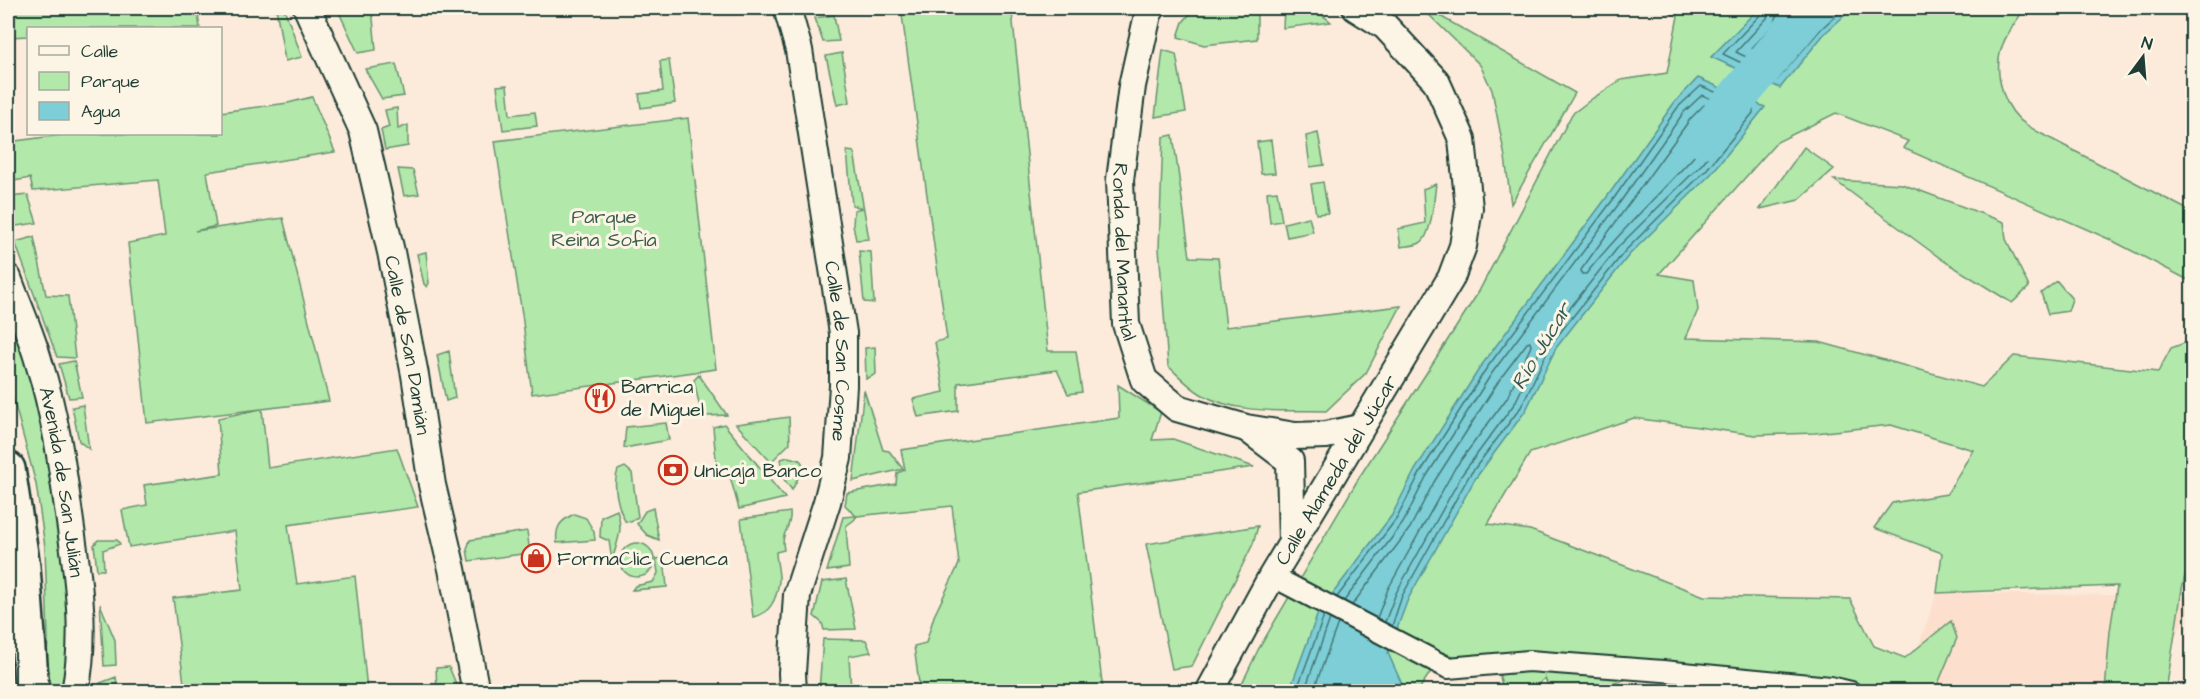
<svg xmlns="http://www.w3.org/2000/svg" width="2200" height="699" viewBox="0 0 2200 699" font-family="'Architects Daughter',sans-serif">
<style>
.built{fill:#fce0cd}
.green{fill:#b2e8aa;stroke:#68926f;stroke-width:1.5}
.water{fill:#7dced7;stroke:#579496;stroke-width:1.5}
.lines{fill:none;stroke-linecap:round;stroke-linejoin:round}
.shore{stroke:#457775;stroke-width:1.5}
.river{stroke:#7dced7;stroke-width:40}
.pedestrian-casing{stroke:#1f3d34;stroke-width:24}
.minor-casing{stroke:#1f3d34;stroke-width:30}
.secondary-casing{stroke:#1f3d34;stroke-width:38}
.pedestrian{stroke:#fcf5e5;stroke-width:20}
.minor{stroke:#fcf5e5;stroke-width:26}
.secondary{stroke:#fcf5e5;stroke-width:33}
.labels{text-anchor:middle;stroke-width:6;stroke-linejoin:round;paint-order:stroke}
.park-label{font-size:20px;fill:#3c5f4c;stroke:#fcf5e5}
.street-label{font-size:20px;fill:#1f3d34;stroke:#fcf5e5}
.poi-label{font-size:20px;fill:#1f3d34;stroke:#fcf5e5;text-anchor:start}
.water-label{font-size:21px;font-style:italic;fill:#325a55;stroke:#fcf5e5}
</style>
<rect width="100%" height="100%" fill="#fcebda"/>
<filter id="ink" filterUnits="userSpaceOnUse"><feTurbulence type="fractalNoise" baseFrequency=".0167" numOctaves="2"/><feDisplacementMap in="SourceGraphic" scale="12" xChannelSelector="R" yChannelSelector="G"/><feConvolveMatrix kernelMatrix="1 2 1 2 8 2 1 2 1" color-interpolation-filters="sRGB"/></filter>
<g filter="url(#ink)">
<path class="built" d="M 1937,593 L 2192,596 L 2192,604 L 2148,691 L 1902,692 Z"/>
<path class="green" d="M 8,8 L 197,8 L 200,28 L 28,28 L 28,36 L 9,37 Z
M 276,8 L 284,8 L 302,57 L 285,61 Z
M 337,8 L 372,8 L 376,50 L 358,53 Z
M 901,8 L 1021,8 L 1012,13 L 1048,351 L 1076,351 L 1082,392 L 1068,394 L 1057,370 L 958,383 L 958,411 L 918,417 L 913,399 L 944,392 L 935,342 L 947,339 Z
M 1195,8 L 1257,8 L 1257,39 L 1204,45 L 1178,37 L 1183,22 Z
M 1284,8 C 1302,7 1317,9 1331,22 L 1283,28 Z
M 1422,8 L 1426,8 L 1575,93 L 1511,204 L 1505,157 L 1492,90 L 1480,65 Z
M 1657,8 L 2025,8 C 2018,19 2008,31 2003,44 C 1993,68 2001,101 2019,119 C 2024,124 2032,128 2038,132 L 2192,212 L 2192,282 L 2111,240 L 1903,148 L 1908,141 L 1836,113 L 1777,142 L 1659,274 L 1694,280 L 1698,310 L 1686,338 L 1819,342 L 1982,387 L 2014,356 L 2158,372 L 2171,348 L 2192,340 L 2192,546 L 2182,589 L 2166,691 L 2105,691 L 2110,631 L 2117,586 L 1937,593 L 1942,553 L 1874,528 L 1892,503 L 1947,494 L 1973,450 L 1891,425 L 1815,433 L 1755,435 L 1634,418 L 1530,453 L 1488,524 L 1530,530 L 1704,596 L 1850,599 L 1874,646 L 1905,658 L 1951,621 L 1957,638 L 1935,691 L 1769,691 L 1678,663 L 1605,686 L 1601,691 L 1550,691 L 1545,678 L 1531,691 L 1503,691 L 1497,662 L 1466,660 L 1443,653 L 1418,691 L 1238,692 L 1258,650 L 1360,476 L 1478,293 L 1572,114 L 1593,98 L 1621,80 L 1667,73 L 1678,16 Z
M 834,15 L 839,41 L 823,42 L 815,18 Z
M 1163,50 L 1176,54 L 1186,112 L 1155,117 Z
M 842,53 L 850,102 L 837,105 L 826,56 Z
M 669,60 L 675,103 L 641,108 L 639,94 L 663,91 L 660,61 Z
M 396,64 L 404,96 L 382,99 L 365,69 Z
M 507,85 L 510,115 L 535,112 L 537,126 L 503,130 L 497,86 Z
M 312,97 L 335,152 L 207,172 L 216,226 L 195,231 L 283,218 L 329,401 L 262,409 L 268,468 L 397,448 L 418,507 L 288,525 L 297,584 L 355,576 L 367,689 L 345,692 L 185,691 L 173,598 L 242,590 L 235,531 L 129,547 L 122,510 L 147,505 L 144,485 L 222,474 L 218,418 L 261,409 L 147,423 L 128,243 L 165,236 L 158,180 L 33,191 L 30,178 L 8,182 L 8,142 L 69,134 L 220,134 L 221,112 L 288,103 Z
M 397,108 L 398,129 L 408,125 L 408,146 L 385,150 L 381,130 L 389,127 L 385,110 Z
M 688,118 L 716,369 L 532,394 L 522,314 L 495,141 Z
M 1318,133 L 1324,165 L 1310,167 L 1306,136 Z
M 1173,135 L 1190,257 L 1218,258 L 1226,327 L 1401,306 L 1366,373 L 1326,411 C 1286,410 1237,415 1201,394 C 1189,387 1178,375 1168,366 L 1159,248 L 1163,137 Z
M 1271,140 L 1275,173 L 1261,174 L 1257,142 Z
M 1804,147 L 1834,169 L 1799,200 L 1760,209 Z
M 847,151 L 854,152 L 869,239 L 856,240 L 853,225 L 854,210 L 862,208 L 852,205 Z
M 398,169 L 413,170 L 419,194 L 404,196 Z
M 1834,180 L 1902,184 L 2004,222 L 2006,239 L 2029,287 L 2012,303 L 1944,261 Z
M 1323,182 L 1328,213 L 1316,214 L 1311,184 Z
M 1436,184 C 1434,197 1432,237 1420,243 C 1415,246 1407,246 1401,247 L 1398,229 L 1425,223 L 1423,189 Z
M 1277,191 L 1282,221 L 1270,223 L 1267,192 Z
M 28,195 L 37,223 L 10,227 L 8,197 Z
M 1309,217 L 1313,232 L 1287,237 L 1284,223 Z
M 34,237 L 46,295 L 68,296 L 75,358 L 57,357 L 15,242 Z
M 859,251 L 871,252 L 874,303 L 864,302 Z
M 426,252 L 429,283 L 427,287 L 424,284 L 417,254 Z
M 2057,281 L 2072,299 L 2068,311 L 2048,314 L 2041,293 Z
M 8,309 L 39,385 L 66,567 L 71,675 L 64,691 L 44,691 L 48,640 L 45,547 L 36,484 L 8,379 Z
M 875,347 L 876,374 L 866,379 L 865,348 Z
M 449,351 L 455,398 L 446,401 L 437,355 Z
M 74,361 L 82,397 L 69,398 L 59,364 Z
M 699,375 L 727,415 L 707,416 L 699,404 L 694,380 Z
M 1118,385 L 1161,412 L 1152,440 L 1173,439 L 1254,467 L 1078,492 L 1103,690 L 920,691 L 914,646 L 926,643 L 934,616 L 959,564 L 952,506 L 857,516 L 854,520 L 846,526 L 849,568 L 827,571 L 843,517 L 856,516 L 845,505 L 847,493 L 896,484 L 897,473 L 905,470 L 901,450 L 1119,418 Z
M 864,390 L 883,450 L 889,451 L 903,469 L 853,481 Z
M 83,405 L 89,449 L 79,441 L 72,407 Z
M 789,417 L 790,443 L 771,462 L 736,424 Z
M 666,423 L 669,440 L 624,448 L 626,427 Z
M 724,424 L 785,498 L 739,509 L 728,469 L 717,471 L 713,427 Z
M 788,457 L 800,460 L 804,466 L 792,490 L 783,478 L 781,459 Z
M 625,467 L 632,473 L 638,517 L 631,522 L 625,521 C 618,508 612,484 618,470 Z
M 653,508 L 659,540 L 647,535 L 637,524 L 645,511 Z
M 617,510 C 624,531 617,541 612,561 L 609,541 L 600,537 L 601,517 Z
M 790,512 C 792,528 780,531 784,550 L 776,552 C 776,560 780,575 779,581 C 777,598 770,614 753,617 L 741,519 Z
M 574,514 L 586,518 L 594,532 L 595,540 L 557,543 C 555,527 560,521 574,514 Z
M 1258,526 L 1253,544 L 1192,666 L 1172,669 L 1146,544 Z
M 527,531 L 530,553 L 469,561 L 467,549 L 470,540 Z
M 98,540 L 117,540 L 120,544 L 103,550 L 104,570 L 97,570 L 94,545 Z
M620 560a17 17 0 1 1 34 0a17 17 0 1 1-34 0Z
M 664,558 L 667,587 L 632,590 L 635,586 L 653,582 L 658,573 L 656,559 Z
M 846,579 L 856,629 L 824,630 L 822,623 L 814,616 L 822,582 Z
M 100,604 L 115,640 L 116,665 L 104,666 Z
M 823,639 L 866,640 L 871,652 L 849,656 L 851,691 L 819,691 Z
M 449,667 L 459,691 L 437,691 L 436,668 Z
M 116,677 L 118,691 L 99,691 L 100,683 Z"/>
<path class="water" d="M 1759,8 L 1853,8 L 1825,33 L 1780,88 L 1711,57 Z
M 1698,78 L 1765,107 L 1712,173 L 1629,255 L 1556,348 L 1526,410 L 1475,479 L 1408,599 L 1388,653 L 1405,691 L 1289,692 L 1318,613 L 1392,515 L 1415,470 L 1481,366 L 1607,197 L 1674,103 Z"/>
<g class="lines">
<path class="shore" d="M 1763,8 L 1761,14 L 1723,54 L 1777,80 L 1821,29 L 1844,8
M 1770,8 L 1767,18 L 1736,52 L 1775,71 L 1815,24 L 1833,8
M 1779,8 L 1775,23 L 1752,48 L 1753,51 L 1772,59 L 1820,8
M 1704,105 L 1726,115 L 1727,119 C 1683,173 1629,219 1586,274 L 1582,274 L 1581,270 L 1691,118 Z
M 1337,597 L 1397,518 L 1420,473 L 1486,369 L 1612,201 L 1678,107 L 1701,86 L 1753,108 L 1753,113 L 1707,169 L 1625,251 L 1551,344 L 1521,407 L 1469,476 L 1402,596 L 1392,626
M 1344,601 L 1403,523 L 1426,477 L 1492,373 L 1618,205 L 1684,112 L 1702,95 L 1740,111 L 1741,115 L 1702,164 L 1619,246 L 1545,340 L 1515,403 L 1463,473 L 1396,593 L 1385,622
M 1352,605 L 1410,528 L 1434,482 L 1500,379 L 1527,343 L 1530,342 L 1531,346 L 1507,398 L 1455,468 L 1388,589 L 1377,618
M 1296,692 L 1324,616
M 1304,692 L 1330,619
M 1313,692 L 1338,623"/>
<path class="river" d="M 1703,138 L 1812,8"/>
<g class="pedestrian-casing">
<path id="pedestrian" d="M 1272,576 L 1448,668 L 1529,661 L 1663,671 L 1830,687 L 1851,692"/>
</g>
<g class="minor-casing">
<g id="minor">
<path id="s1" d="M 307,8 L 363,131 L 391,252 L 415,375 L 432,485 L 452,569 L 476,692"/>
<path id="s2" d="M 787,8 L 799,50 L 843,333 L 843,386 L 838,458 L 827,502 L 797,595 L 792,673 L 793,692"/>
<path id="s3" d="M 1152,8 L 1149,10 L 1132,86 L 1120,180 L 1126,324 L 1144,380 L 1177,408 L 1246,428 L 1295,436 L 1326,435 L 1360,428"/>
<path id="s4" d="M 8,278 C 18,306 31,334 39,363 C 56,416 63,473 71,529 C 79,583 86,637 75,692"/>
<path d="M 1249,430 L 1290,461 L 1292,543"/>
<path id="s5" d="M 1209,692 L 1272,576 L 1451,278 L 1463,246 L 1469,208 L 1462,139 L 1436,81 L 1385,26 L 1356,8"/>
</g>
</g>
<g class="secondary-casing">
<path id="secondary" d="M 8,469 L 23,567 L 32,692"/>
</g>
<use href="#pedestrian" class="pedestrian"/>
<use href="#minor" class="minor"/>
<use href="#secondary" class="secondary"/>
</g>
</g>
<defs>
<g id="restaurant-ring" transform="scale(1.5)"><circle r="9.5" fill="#fcf5e5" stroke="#c8321e" stroke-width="1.5"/><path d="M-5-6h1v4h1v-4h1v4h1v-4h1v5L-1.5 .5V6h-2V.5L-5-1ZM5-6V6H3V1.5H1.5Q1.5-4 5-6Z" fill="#c8321e"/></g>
<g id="bank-ring" transform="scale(1.5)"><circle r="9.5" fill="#fcf5e5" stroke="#c8321e" stroke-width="1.5"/><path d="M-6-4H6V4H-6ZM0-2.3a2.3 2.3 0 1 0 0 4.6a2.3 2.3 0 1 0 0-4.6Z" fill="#c8321e"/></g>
<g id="shop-ring" transform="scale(1.5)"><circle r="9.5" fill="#fcf5e5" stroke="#c8321e" stroke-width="1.5"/><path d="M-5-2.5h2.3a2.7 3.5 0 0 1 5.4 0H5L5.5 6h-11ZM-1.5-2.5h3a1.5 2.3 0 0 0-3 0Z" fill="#c8321e"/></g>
</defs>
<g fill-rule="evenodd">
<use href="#restaurant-ring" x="600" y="398"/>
<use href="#bank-ring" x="673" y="470"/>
<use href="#shop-ring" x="536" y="558"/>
</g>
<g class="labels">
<g class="park-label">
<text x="604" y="223">Parque<tspan x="604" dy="23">Reina Sofía</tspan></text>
</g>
<g class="street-label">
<text dy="7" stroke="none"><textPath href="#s3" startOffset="248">Ronda del Manantial</textPath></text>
<text dy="7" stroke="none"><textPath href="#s1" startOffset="354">Calle de San Damián</textPath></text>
<text dy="7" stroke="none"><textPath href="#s2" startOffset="348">Calle de San Cosme</textPath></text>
<text dy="7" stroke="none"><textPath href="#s5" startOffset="256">Calle Alameda del Júcar</textPath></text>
<text dy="7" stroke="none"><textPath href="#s4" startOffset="212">Avenida de San Julián</textPath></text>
</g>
<g class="poi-label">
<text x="621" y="393">Barrica<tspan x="621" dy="23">de Miguel</tspan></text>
<text x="694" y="477">Unicaja Banco</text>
<text x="557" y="565">FormaClic Cuenca</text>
</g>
<g class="water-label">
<text transform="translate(1541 346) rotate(-59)" y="7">Río Júcar</text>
</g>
</g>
<rect width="2200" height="699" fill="none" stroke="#fcf5e5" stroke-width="30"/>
<rect x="15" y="15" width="2170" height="669" fill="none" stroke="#1f3d34" stroke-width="2" filter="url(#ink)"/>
<rect x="27" y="27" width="195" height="108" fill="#fcf5e5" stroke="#a4ab9e" stroke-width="1.5"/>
<rect x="39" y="46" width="30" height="9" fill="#fcf5e5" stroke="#a4ab9e" stroke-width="1.5"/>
<text x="81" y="57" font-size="18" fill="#1f3d34">Calle</text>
<rect x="39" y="72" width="30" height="18" fill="#b2e8aa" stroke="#a4ab9e" stroke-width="1.5"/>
<text x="81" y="87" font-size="18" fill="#1f3d34">Parque</text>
<rect x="39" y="102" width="30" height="18" fill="#7dced7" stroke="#a4ab9e" stroke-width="1.5"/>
<text x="81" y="117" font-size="18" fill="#1f3d34">Agua</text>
<g transform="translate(2143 57) rotate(16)" stroke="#fcf5e5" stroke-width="4.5" paint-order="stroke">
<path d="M0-4.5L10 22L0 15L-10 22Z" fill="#1f3d34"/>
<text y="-9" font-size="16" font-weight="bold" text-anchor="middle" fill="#1f3d34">N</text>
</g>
</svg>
